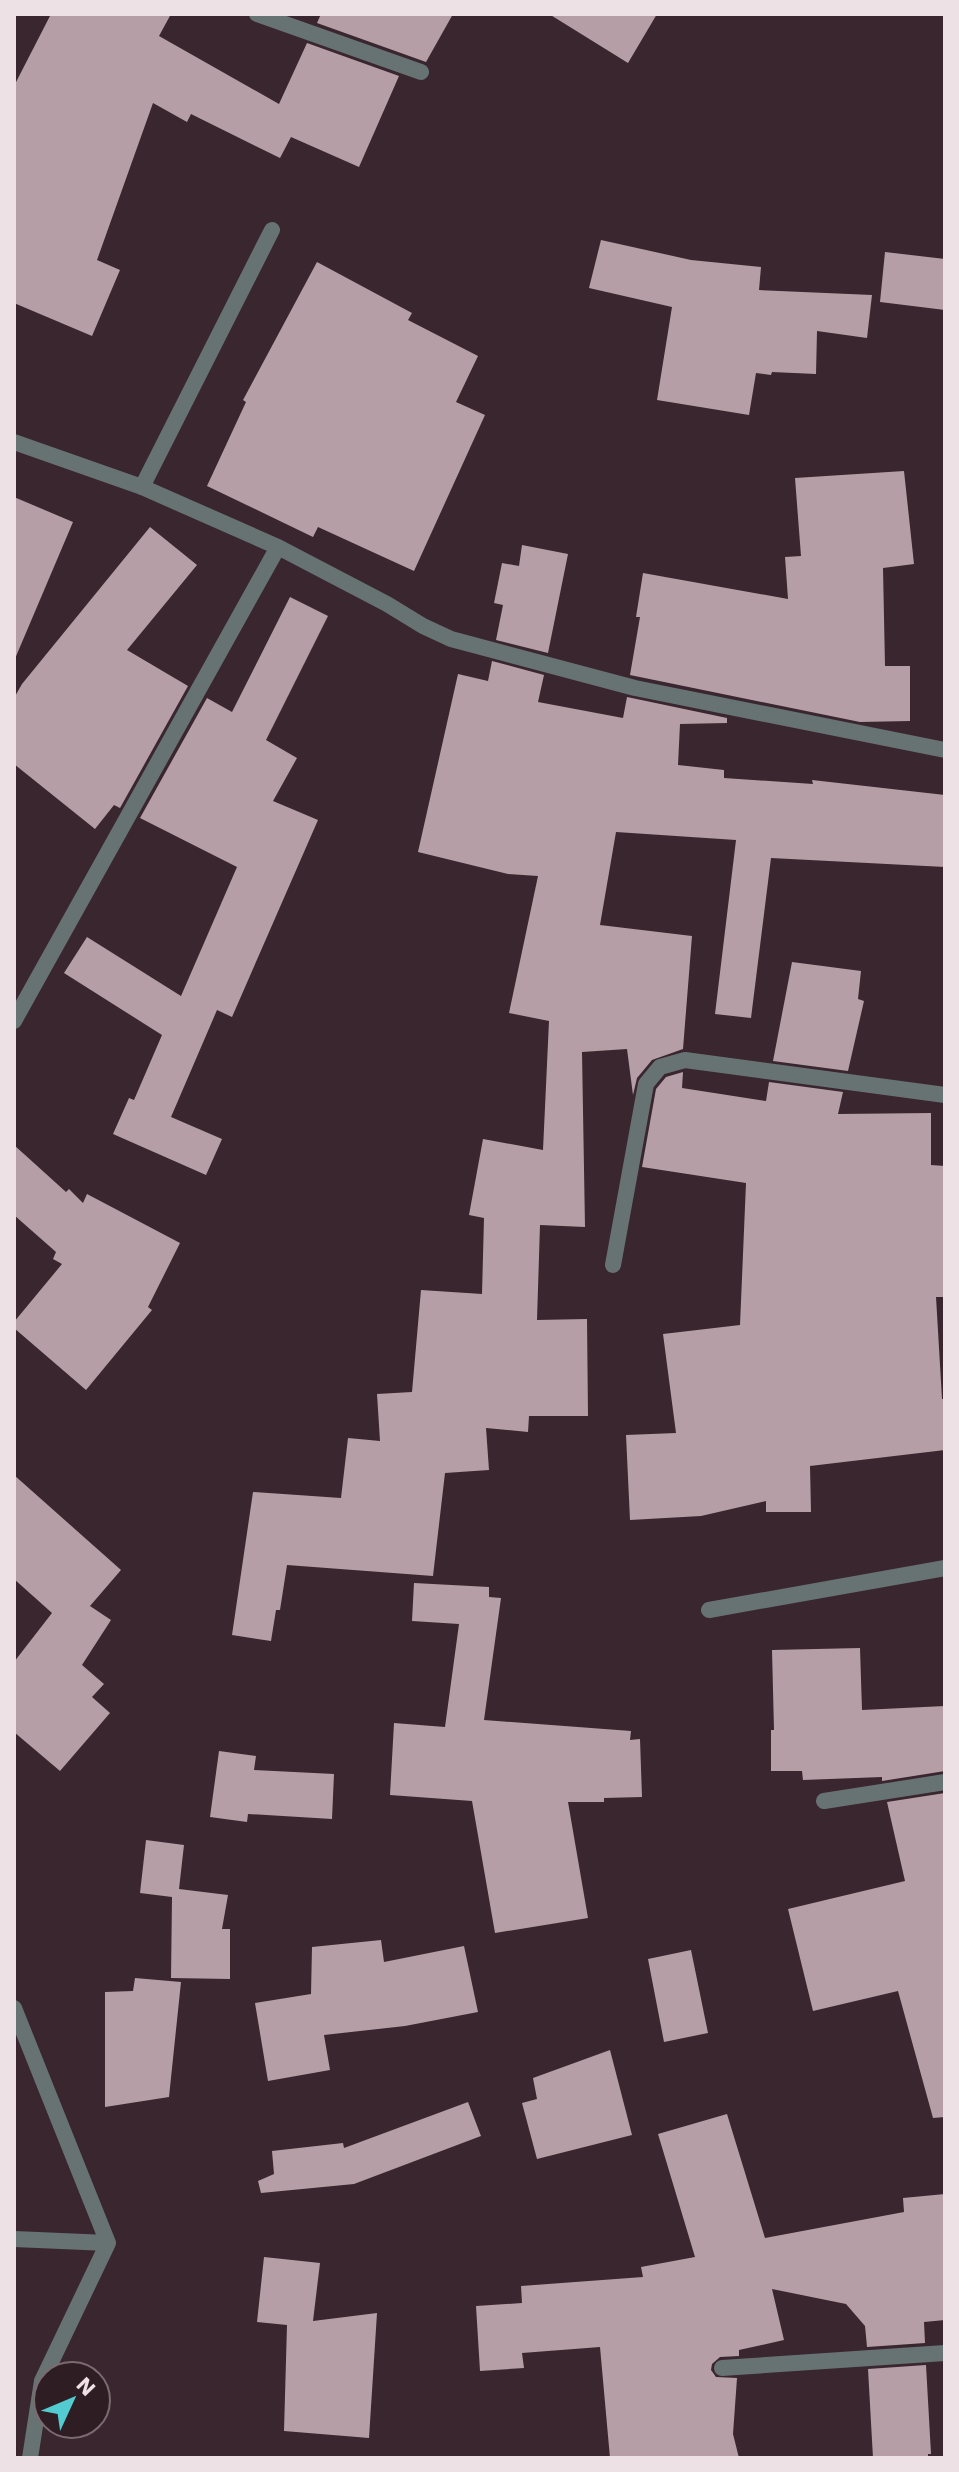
<svg xmlns="http://www.w3.org/2000/svg" width="959" height="2472" viewBox="0 0 959 2472" font-family="'Work Sans',sans-serif">
<style>
.building{fill:#b69ea7}
.lines{fill:none;stroke-linecap:round;stroke-linejoin:round}
.lane{stroke:#677373;stroke-width:16}
.street{stroke:#677373;stroke-width:16}
</style>
<rect width="100%" height="100%" fill="#3a262e"/>
<path class="building" d="M 51,14 L 171,14 L 159,36 L 279,104 L 307,43 L 399,76 L 359,167 L 291,137 L 280,158 L 191,114 L 187,122 L 153,103 L 97,260 L 120,270 L 92,336 L 14,303 L 14,86 Z
M 321,14 L 453,14 L 426,62 L 317,23 Z
M 549,14 L 657,14 L 628,63 Z
M 601,240 L 691,260 L 761,267 L 759,290 L 872,295 L 867,338 L 817,331 L 816,374 L 772,372 L 771,375 L 756,373 L 749,415 L 657,400 L 672,307 L 589,288 Z
M 885,252 L 945,259 L 945,310 L 880,302 Z
M 317,262 L 412,313 L 408,320 L 478,356 L 456,402 L 485,415 L 414,571 L 318,527 L 313,537 L 207,486 L 246,402 L 243,400 Z
M 904,471 L 914,564 L 883,568 L 885,666 L 910,666 L 910,721 L 860,722 L 630,675 L 640,617 L 636,617 L 643,573 L 788,599 L 785,557 L 801,556 L 795,478 Z
M 14,497 L 73,522 L 14,661 Z
M 150,527 L 197,565 L 127,650 L 188,686 L 120,808 L 114,805 L 95,829 L 14,764 L 14,698 L 22,684 Z
M 522,545 L 568,554 L 548,653 L 496,640 L 503,605 L 494,603 L 502,563 L 519,566 Z
M 290,597 L 328,616 L 266,740 L 297,758 L 273,801 L 318,820 L 232,1017 L 217,1010 L 171,1117 L 222,1139 L 206,1175 L 113,1134 L 129,1098 L 134,1100 L 162,1035 L 64,973 L 87,937 L 181,996 L 237,867 L 140,818 L 207,698 L 232,712 Z
M 492,661 L 544,675 L 538,702 L 623,718 L 627,697 L 727,718 L 727,723 L 680,724 L 678,765 L 724,770 L 724,778 L 813,784 L 812,780 L 945,795 L 945,867 L 771,858 L 751,1018 L 715,1014 L 736,840 L 616,832 L 600,925 L 692,936 L 683,1049 L 652,1060 L 637,1078 L 633,1095 L 627,1049 L 582,1052 L 585,1227 L 540,1225 L 537,1320 L 587,1319 L 588,1416 L 529,1416 L 528,1432 L 486,1428 L 489,1470 L 445,1473 L 433,1576 L 287,1565 L 280,1610 L 276,1610 L 271,1641 L 232,1635 L 253,1492 L 341,1498 L 348,1438 L 380,1441 L 377,1394 L 412,1392 L 421,1290 L 482,1294 L 484,1218 L 469,1215 L 483,1139 L 543,1150 L 549,1021 L 509,1013 L 538,876 L 508,874 L 418,852 L 458,674 L 488,681 Z
M 792,962 L 861,971 L 858,999 L 864,1001 L 848,1071 L 773,1061 Z
M 683,1072 L 682,1088 L 766,1101 L 769,1082 L 843,1092 L 838,1114 L 931,1113 L 931,1165 L 945,1166 L 945,1297 L 936,1297 L 942,1399 L 945,1399 L 945,1450 L 810,1466 L 811,1512 L 766,1512 L 766,1501 L 701,1516 L 630,1520 L 626,1435 L 676,1433 L 663,1334 L 740,1325 L 746,1183 L 642,1167 L 656,1089 L 666,1077 Z
M 14,1145 L 66,1192 L 69,1189 L 83,1203 L 87,1194 L 180,1243 L 148,1307 L 152,1310 L 86,1390 L 14,1328 L 14,1322 L 62,1264 L 53,1259 L 56,1252 L 14,1215 Z
M 14,1475 L 121,1570 L 90,1606 L 111,1620 L 82,1665 L 104,1684 L 92,1697 L 110,1713 L 60,1771 L 14,1732 L 14,1662 L 52,1613 L 14,1579 Z
M 414,1583 L 489,1587 L 489,1597 L 501,1598 L 484,1720 L 631,1731 L 630,1740 L 640,1739 L 642,1797 L 604,1798 L 604,1802 L 568,1802 L 588,1918 L 495,1933 L 472,1801 L 390,1795 L 394,1723 L 445,1727 L 459,1624 L 412,1621 Z
M 860,1648 L 862,1710 L 945,1706 L 945,1771 L 882,1781 L 882,1777 L 803,1780 L 802,1771 L 771,1771 L 771,1730 L 774,1730 L 772,1650 Z
M 219,1751 L 256,1756 L 254,1770 L 334,1774 L 332,1819 L 248,1814 L 247,1822 L 210,1817 Z
M 945,1793 L 945,2117 L 933,2118 L 898,1991 L 813,2011 L 788,1909 L 905,1881 L 887,1802 Z
M 146,1840 L 184,1845 L 179,1889 L 228,1895 L 222,1929 L 230,1929 L 230,1979 L 171,1978 L 172,1897 L 140,1893 Z
M 381,1940 L 384,1962 L 464,1946 L 478,2012 L 405,2026 L 324,2035 L 330,2070 L 268,2081 L 255,2003 L 311,1994 L 312,1947 Z
M 691,1950 L 708,2033 L 664,2042 L 648,1959 Z
M 135,1978 L 181,1982 L 169,2097 L 105,2107 L 105,1992 L 133,1991 Z
M 610,2050 L 632,2135 L 537,2159 L 522,2103 L 537,2099 L 533,2078 Z
M 468,2102 L 481,2136 L 354,2184 L 261,2193 L 258,2181 L 274,2174 L 272,2151 L 343,2143 L 344,2148 Z
M 727,2114 L 765,2238 L 904,2212 L 903,2198 L 945,2194 L 945,2320 L 924,2322 L 925,2343 L 867,2347 L 865,2326 L 846,2304 L 772,2289 L 784,2340 L 739,2350 L 739,2356 L 720,2357 L 712,2364 L 711,2370 L 716,2377 L 737,2378 L 733,2434 L 739,2458 L 610,2458 L 600,2347 L 522,2353 L 524,2368 L 480,2371 L 476,2306 L 522,2303 L 521,2286 L 643,2277 L 641,2267 L 695,2257 L 658,2134 Z
M 264,2257 L 320,2263 L 313,2321 L 377,2313 L 369,2438 L 284,2431 L 287,2325 L 257,2322 Z
M 926,2365 L 931,2454 L 928,2454 L 928,2458 L 873,2458 L 868,2369 Z"/>
<g class="lines">
<path class="lane" d="M 142,487 L 272,230"/>
<path class="street" d="M 257,14 L 421,72
M 14,442 L 142,487 L 278,547 L 387,604 L 423,626 L 451,639 L 635,688 L 945,750
M 14,1021 L 278,547
M 613,1265 L 646,1084 L 660,1067 L 685,1060 L 945,1095
M 709,1610 L 945,1568
M 824,1801 L 945,1782
M 14,2008 L 108,2243 L 42,2381 L 30,2458
M 14,2239 L 108,2243
M 722,2368 L 945,2353"/>
</g>
<rect width="959" height="2472" fill="none" stroke="#eee1e5" stroke-width="32"/>
<g transform="translate(72 2400) rotate(46)"><circle r="38" fill="#2f1d24" stroke="#7b6b71" stroke-width="2"/>
<path d="M0-6L14 30L0 20L-14 30Z" fill="#52ccd0"/>
<text y="-12" font-size="22" font-weight="bold" text-anchor="middle" fill="#eee1e5">N</text>
</g>
</svg>
